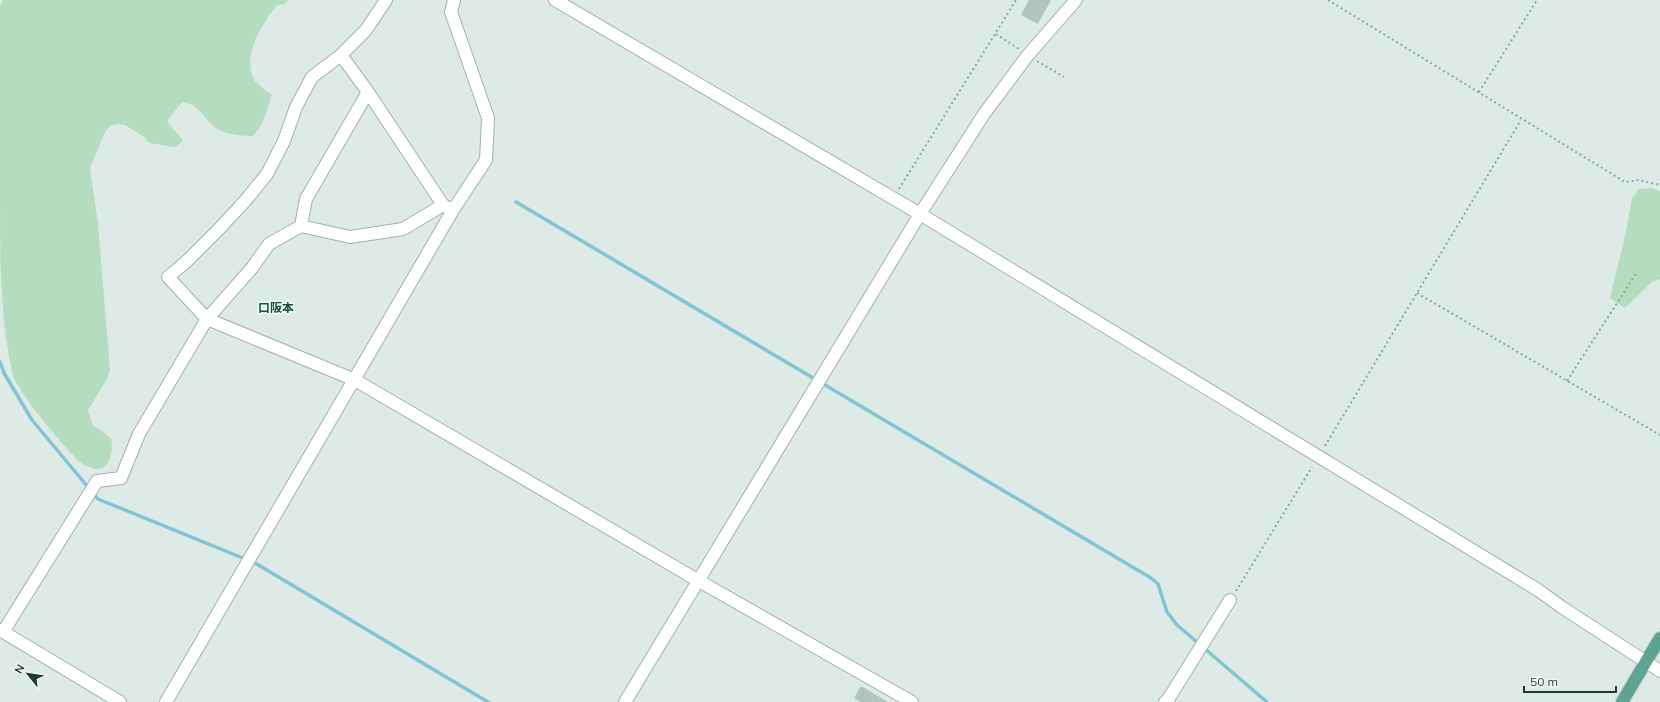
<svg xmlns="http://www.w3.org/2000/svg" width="1660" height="702" viewBox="0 0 1660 702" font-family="Mulish,'Noto Sans JP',sans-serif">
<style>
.green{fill:#b4ddc0}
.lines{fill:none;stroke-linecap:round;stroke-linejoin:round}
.stream{stroke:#81c5d4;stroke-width:3.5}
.building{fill:#b2c5bd}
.minor-casing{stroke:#a0b2ac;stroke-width:14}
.major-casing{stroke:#bcc4c2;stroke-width:14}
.path{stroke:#7bb0a0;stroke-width:2;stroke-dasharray:2 3;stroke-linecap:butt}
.minor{stroke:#fff;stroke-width:12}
.major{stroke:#5fa392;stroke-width:12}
.labels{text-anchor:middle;stroke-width:3.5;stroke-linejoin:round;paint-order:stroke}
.quarter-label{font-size:12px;font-weight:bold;fill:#194d41;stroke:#edf7f2}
</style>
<rect width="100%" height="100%" fill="#ddeae5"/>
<path class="green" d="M 3,0 L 289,0 L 285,4 L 277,5 C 263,23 240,57 255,81 C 259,86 267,91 272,95 L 262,124 L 253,136 C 242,136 227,135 216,128 C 203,119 200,104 182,102 L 167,121 L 183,141 L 175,147 L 149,143 L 144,137 L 125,125 L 117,124 L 110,126 L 105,132 L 90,168 L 98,224 L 110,369 L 108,377 L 88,410 L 93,425 L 111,438 C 114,450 110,475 91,468 C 88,466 84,465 81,463 C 65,448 16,391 12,372 C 0,315 0,258 0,200 C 0,135 0,71 0,6 Z
M 1651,188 L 1660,191 L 1660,279 L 1653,281 L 1625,308 L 1610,298 L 1625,236 L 1632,198 L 1639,189 Z"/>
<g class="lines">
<path class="stream" d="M 516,202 L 1151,578 L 1158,584 L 1167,612 L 1177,625 L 1267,702
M 0,362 L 4,373 L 32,420 L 98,499 L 255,563 L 488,702"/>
</g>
<path class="building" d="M 1029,0 L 1051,0 L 1038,24 L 1021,15 Z
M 861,686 L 888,702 L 860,702 L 854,698 Z"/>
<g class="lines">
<g class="minor-casing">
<path id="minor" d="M 386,0 L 366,30 L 341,55 L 312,77 L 296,107 L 284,141 L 267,174 L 245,201 L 220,228 L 187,261 L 168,277 L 207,319 L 355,380 L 699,581 L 912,702
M 555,0 L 920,214 L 1538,590 L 1563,608 L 1660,671
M 341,55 L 368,92 L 443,205 L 449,208
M 301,226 L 306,199 L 368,92
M 0,630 L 120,702
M 3,632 L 97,481 L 121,478 L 139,434 L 207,319 L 252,268 L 269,244 L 301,226 L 350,237 L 403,229 L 443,205
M 166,702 L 453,210 L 486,160 L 488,118 L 451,12 L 454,0
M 625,702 L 920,214 L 984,114 L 1028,55 L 1076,0
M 1165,702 L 1169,698 L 1230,600"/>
</g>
<g class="major-casing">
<path id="major" d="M 1622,702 L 1660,638"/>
</g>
<path class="path" d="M 1328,0 L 1625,182 L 1638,180 L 1660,185
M 996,34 L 1019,49
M 1037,61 L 1064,77
M 1479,92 L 1537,0
M 899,189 L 1016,0
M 1417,293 L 1660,435
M 1567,381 L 1637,272
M 1325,446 L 1521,120
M 1236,591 L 1312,467"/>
<use href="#minor" class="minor"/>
<use href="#major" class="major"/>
</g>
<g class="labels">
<g class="quarter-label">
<text x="276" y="312">口阪本</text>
</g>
</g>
<g transform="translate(28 674) rotate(300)" stroke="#edf7f2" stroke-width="3" paint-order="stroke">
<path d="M0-3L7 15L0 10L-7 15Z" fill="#1e3a33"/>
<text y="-6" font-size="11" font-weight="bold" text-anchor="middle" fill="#1e3a33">N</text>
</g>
<path d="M1524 686v6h92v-6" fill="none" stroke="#1e3a33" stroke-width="2"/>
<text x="1530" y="686" font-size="12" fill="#1e3a33" stroke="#edf7f2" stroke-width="3" paint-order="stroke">50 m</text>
</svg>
